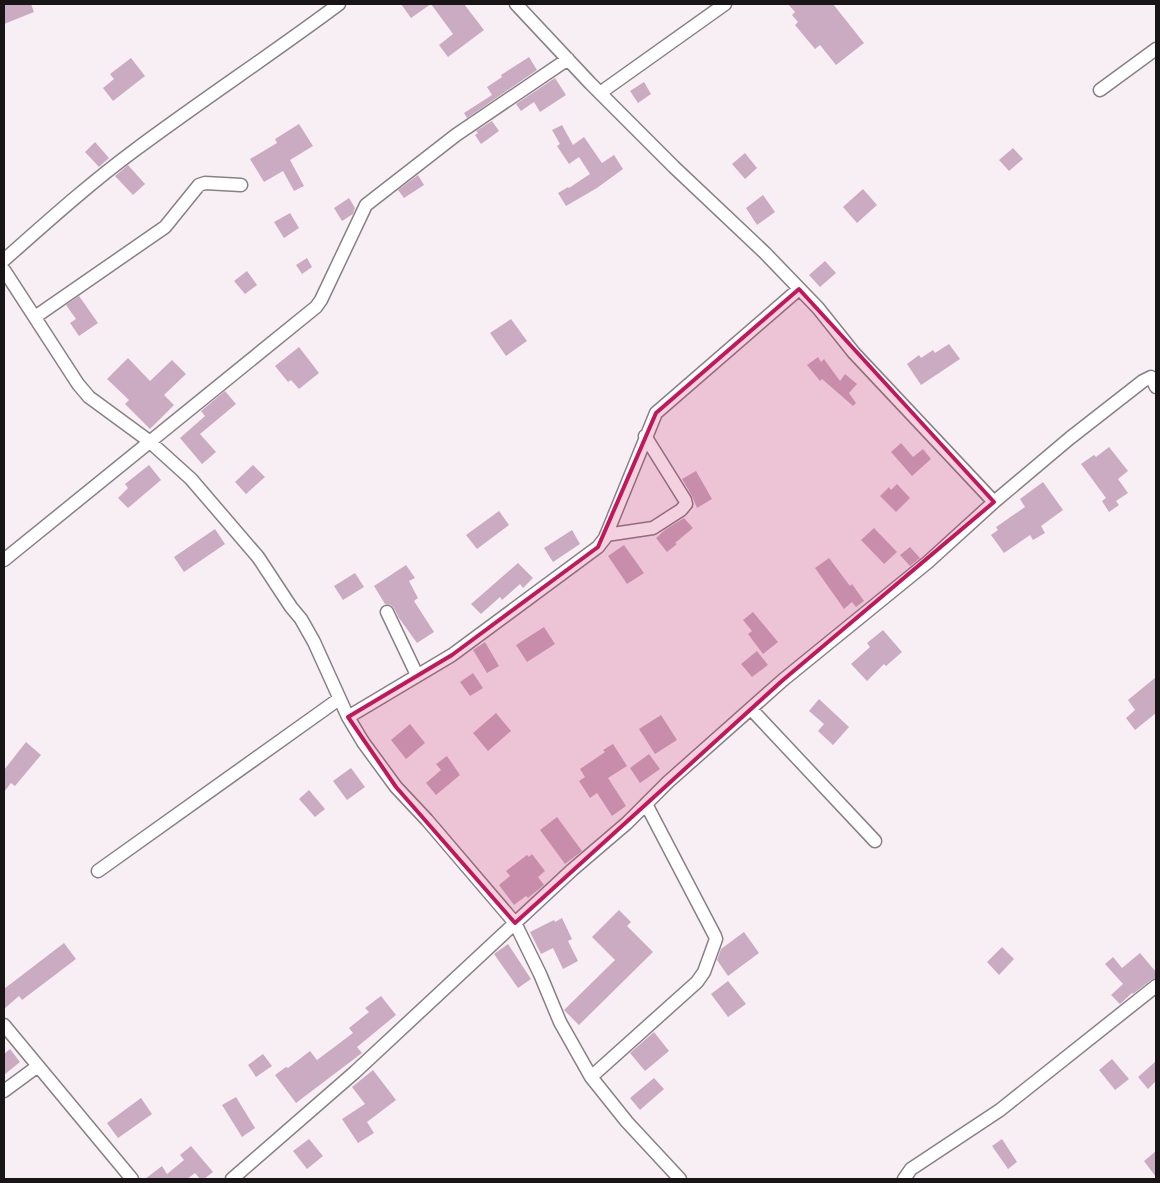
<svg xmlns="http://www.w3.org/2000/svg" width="1160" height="1183" viewBox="0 0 1160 1183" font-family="Helvetica,sans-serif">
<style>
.building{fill:#cbabc1}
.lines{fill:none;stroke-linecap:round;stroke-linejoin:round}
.minor-casing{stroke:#888085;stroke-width:15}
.minor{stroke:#fff;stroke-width:12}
.marked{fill:#c2185b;fill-opacity:0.2;stroke:#c2185b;stroke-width:4;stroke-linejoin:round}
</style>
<rect width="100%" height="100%" fill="#f8eff5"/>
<path class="building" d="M 4,4 L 31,4 L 34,12 L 4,24 Z
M 401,4 L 464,4 L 484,30 L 448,57 L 439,45 L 453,34 L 431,4 L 411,18 Z
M 788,4 L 833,4 L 864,43 L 836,65 L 820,45 L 815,49 L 795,25 L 798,22 L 792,15 L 795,12 Z
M 529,57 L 537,70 L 467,118 L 464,113 L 492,95 L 487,87 L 502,77 L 501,75 Z
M 131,58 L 145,76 L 113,101 L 103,88 L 114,79 L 110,74 Z
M 555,78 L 566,95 L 540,112 L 534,102 L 521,111 L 516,104 Z
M 644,82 L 651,94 L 638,103 L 630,91 Z
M 492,121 L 499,131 L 481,144 L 475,135 L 478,133 L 476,131 Z
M 299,124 L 313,146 L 290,160 L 304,186 L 294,191 L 283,171 L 264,182 L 250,159 L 277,143 L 275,139 Z
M 562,125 L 573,145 L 584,137 L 602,163 L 614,155 L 623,169 L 597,188 L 566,206 L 558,193 L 568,187 L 569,188 L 590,174 L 579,157 L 569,164 L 557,146 L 560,144 L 552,130 Z
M 95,142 L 109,158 L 99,167 L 85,152 Z
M 1013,148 L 1023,159 L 1009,171 L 999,160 Z
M 745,153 L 757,168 L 745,179 L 732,164 Z
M 128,165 L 145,184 L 133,195 L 115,176 Z
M 418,175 L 424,185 L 404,198 L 398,190 Z
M 863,189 L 877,205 L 857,223 L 843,207 Z
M 763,195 L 775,212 L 757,225 L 746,208 Z
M 349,198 L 355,208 L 353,214 L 342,221 L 334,208 Z
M 290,213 L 299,228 L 284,238 L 274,222 Z
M 307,258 L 312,267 L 302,274 L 296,265 Z
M 825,261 L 836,273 L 820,287 L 809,275 Z
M 247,271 L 257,285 L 245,294 L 234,281 Z
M 79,296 L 98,323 L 79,336 L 70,323 L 76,319 L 66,305 Z
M 511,319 L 527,341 L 506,356 L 490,333 Z
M 949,344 L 960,359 L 921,385 L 907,364 L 919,355 L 921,358 L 933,350 L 935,353 Z
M 299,347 L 319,373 L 299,389 L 291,380 L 288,382 L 275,366 Z
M 818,357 L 821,362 L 824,359 L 840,381 L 845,374 L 857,384 L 849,393 L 856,403 L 853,406 L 822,379 L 820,381 L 807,365 Z
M 128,358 L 150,381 L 172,360 L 186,374 L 164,395 L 174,405 L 150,429 L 125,404 L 129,400 L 107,379 Z
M 225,391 L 236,404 L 200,434 L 216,452 L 202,464 L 180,438 L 205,416 L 201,411 Z
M 901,443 L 913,457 L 923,449 L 931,459 L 912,476 L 891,452 Z
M 1109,447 L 1128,471 L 1118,479 L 1128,493 L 1116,501 L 1119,505 L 1109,512 L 1102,501 L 1106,498 L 1081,464 L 1094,455 L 1096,457 Z
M 149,465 L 161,480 L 128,508 L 118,498 L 128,488 L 125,484 Z
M 253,465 L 265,477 L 246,494 L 235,482 Z
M 696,471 L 712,499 L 697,508 L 692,496 L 682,479 Z
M 1043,482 L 1063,510 L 1041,526 L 1045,533 L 1033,540 L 1030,535 L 1004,553 L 991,535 L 998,530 L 996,527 L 1025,507 L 1020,499 Z
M 897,484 L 910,498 L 896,512 L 880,496 L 889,487 L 891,490 Z
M 499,511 L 509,525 L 477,549 L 466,535 Z
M 684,518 L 693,528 L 675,543 L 677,544 L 667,552 L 656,538 L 666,529 Z
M 874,528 L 897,552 L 884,564 L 861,540 Z
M 215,529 L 225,544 L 184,572 L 174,557 Z
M 572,530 L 580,544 L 553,562 L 544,548 Z
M 624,545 L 644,573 L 627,584 L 608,556 Z
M 910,547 L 920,558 L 910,566 L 900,555 Z
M 829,558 L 850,586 L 852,584 L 864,601 L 856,607 L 852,602 L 844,609 L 815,568 Z
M 518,563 L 533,578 L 523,588 L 520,584 L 502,600 L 500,597 L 481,614 L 471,604 Z
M 406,565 L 415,578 L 409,581 L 418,598 L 414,601 L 434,632 L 417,643 L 399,618 L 394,608 L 391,605 L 385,604 L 374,586 Z
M 355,573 L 364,587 L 343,600 L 334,586 Z
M 753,612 L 778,642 L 763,654 L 748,634 L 752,631 L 743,620 Z
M 544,627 L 555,644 L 527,662 L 516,645 Z
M 883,630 L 902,652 L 886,666 L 884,664 L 867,681 L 851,664 L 870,647 L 867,643 Z
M 485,642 L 499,666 L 487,673 L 473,650 Z
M 757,651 L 768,665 L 752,677 L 741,664 Z
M 473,673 L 483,688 L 470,696 L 460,682 Z
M 1156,677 L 1156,713 L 1135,730 L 1126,718 L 1135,710 L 1128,700 Z
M 819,699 L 849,727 L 833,745 L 818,731 L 824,724 L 809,711 Z
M 496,713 L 511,731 L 488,751 L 473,733 Z
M 661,715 L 677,740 L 655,754 L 639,729 Z
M 410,724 L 425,743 L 406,759 L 391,740 Z
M 26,742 L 41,755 L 15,786 L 11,783 L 4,792 L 4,770 Z
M 613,744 L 627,766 L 608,778 L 626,806 L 612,816 L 597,793 L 590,798 L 579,781 L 585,777 L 580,769 L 605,752 L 603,750 Z
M 649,754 L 660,769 L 640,783 L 630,768 Z
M 447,756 L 460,775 L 436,795 L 426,783 L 441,770 L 436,764 Z
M 351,768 L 365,787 L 347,800 L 333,781 Z
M 309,790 L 325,809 L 315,817 L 299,799 Z
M 557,817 L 582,851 L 565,864 L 540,830 Z
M 532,854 L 545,871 L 538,877 L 544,885 L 528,898 L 526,896 L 514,905 L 499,885 L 510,876 L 506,871 L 527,855 L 529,857 Z
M 619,910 L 631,922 L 627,926 L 653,952 L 579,1025 L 564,1010 L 615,960 L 592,937 Z
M 562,918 L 572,939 L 568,941 L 578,961 L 563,969 L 553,948 L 541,954 L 530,932 L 554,920 L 555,922 Z
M 744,932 L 759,953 L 728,976 L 717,960 L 721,949 Z
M 64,943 L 76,959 L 22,1000 L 19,996 L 4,1009 L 4,989 Z
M 508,944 L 531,979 L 518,988 L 494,954 Z
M 1002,947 L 1014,959 L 999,975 L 987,962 Z
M 1140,953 L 1156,972 L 1156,978 L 1151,980 L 1133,994 L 1132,993 L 1120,1004 L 1111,995 L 1123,984 L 1105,964 L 1113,957 L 1122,968 Z
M 728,981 L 746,1004 L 728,1017 L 711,994 Z
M 381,996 L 396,1015 L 357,1047 L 362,1053 L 296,1103 L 275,1075 L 286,1067 L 288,1068 L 310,1051 L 317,1060 L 353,1033 L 349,1028 L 369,1012 L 365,1008 Z
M 654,1032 L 669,1051 L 645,1071 L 630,1053 Z
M 10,1049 L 20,1062 L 4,1075 L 4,1054 Z
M 263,1054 L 272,1066 L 256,1077 L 248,1065 Z
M 1112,1059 L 1129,1079 L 1115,1090 L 1099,1070 Z
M 1156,1061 L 1156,1081 L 1148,1089 L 1138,1077 Z
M 373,1070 L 396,1100 L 367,1122 L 374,1133 L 358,1143 L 342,1119 L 365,1104 L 352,1087 Z
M 654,1078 L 664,1089 L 640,1110 L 630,1098 Z
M 236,1097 L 255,1128 L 242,1137 L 222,1105 Z
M 141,1098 L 152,1114 L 118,1138 L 107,1123 Z
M 309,1139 L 323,1156 L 307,1169 L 293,1151 Z
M 1002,1139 L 1017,1162 L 1008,1169 L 992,1146 Z
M 191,1146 L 213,1172 L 204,1179 L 200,1179 L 195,1173 L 187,1179 L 145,1179 L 162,1166 L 167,1174 L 184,1160 L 180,1155 Z
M 1156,1151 L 1156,1177 L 1144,1161 Z"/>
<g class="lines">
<g class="minor-casing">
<path id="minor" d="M 516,4 L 590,83 L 674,167 L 765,253 L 818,308 L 854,353 L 994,502 L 1070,438 L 1143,381 L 1151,377 L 1156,387
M 1100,90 L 1156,49
M 600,93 L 725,4
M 4,260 C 47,222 89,184 135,150 C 202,100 272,54 339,4
M 4,270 L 78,384 L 89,397 L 149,441 L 191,479 L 258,557 L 291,607 L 301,619 L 314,642 L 348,717 L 363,742 L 396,787 L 427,820 L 515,923 L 540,974 L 560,1022 L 591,1077 L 627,1122 L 680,1179
M 35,317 L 165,227 L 199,185 L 205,183 L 241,185
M 606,535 L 653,528 L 681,510 L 686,504 L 685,500 L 645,436
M 4,560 L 316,307 L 321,300 L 366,205 L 456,135 L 568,59
M 387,612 L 417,675
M 751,709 L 875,841
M 348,717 L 452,655 L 598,547 L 605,538 L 656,413 L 799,289
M 98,871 L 339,699
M 4,1025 L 132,1179
M 591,1077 L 697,982 L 704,972 L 716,939 L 715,936 L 646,804
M 4,1091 L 38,1066
M 232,1179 L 355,1072 L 572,870 L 627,823 L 668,782 L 783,680 L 928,562 L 994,502
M 904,1179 L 911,1169 L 1000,1110 L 1156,986"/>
</g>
<use href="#minor" class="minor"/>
</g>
<path class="marked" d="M 799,289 L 994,502 L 783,680 L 515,923 L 396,787 L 348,717 L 452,655 L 598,547 L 656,413 Z"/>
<rect width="1160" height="1183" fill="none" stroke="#181517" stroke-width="10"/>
</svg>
